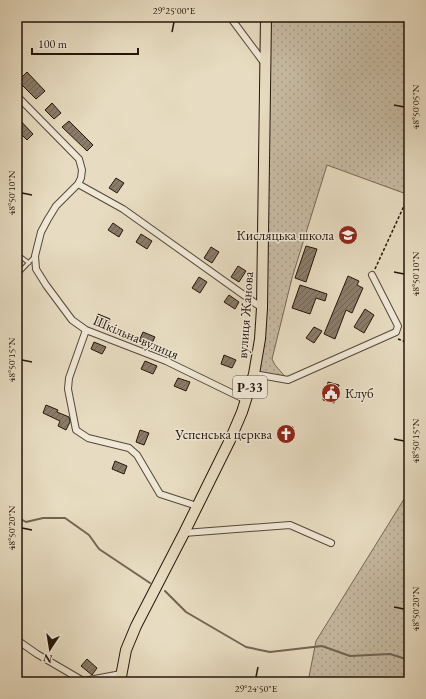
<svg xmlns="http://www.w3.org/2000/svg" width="426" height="699" viewBox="0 0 426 699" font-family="'EB Garamond',serif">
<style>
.grass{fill:url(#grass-dots);stroke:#766856}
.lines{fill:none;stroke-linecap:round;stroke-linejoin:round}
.stream{stroke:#726453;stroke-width:2}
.building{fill:url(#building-hatch);stroke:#26150b}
.lane-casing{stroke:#564738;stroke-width:5}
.street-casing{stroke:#564738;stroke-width:8}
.primary-casing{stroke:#26150b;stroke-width:12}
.path{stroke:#26150b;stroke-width:1.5;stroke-dasharray:3 2;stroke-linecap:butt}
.lane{stroke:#efe8d7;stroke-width:3}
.street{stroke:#efe8d7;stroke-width:6}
.primary{stroke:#e7dcc1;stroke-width:10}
.ticks{fill:none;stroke:#26150b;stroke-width:1.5}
.labels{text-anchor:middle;stroke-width:3;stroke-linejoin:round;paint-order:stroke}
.shield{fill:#efe8d7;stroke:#625448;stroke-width:1}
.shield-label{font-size:13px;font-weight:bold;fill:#26150b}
.poi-label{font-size:14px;fill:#26150b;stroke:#efe8d7;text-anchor:end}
.street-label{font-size:14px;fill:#26150b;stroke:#efe8d7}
.neatline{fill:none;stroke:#26150b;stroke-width:1.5}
.ticks-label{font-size:10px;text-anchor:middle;fill:#26150b}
</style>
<defs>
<pattern id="grass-dots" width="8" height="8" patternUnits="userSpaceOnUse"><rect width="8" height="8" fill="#c6baa2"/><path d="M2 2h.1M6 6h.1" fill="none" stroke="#aa9f8a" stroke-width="1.8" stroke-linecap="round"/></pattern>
<pattern id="building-hatch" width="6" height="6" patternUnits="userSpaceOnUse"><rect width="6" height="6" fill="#8a7c6a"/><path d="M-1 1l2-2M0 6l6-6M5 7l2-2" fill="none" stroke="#716455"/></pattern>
</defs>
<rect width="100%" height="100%" fill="#e7dcc1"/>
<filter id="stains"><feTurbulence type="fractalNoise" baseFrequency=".005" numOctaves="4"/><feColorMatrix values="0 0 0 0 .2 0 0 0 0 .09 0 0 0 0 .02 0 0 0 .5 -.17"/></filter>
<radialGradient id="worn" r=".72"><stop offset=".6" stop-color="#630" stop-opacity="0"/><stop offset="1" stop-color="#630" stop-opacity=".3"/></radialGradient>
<path class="grass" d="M 266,17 L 370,17 L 409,23 L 409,195 L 327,165 L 292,278 L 272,359 L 275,365 L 288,380 L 254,374 L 260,339 Z
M 409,491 L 409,682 L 308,682 L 316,641 Z"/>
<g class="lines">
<path class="stream" d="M 17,517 L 26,522 L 43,518 L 65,518 L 89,535 L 99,549 L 150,583
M 165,591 L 186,612 L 246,647 L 270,652 L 322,646 L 350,656 L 390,654 L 409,660"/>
</g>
<path class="building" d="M 27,72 L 45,91 L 36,99 L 18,81 Z
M 52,103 L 61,113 L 54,119 L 45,110 Z
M 17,117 L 33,134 L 27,140 L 17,130 Z
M 69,121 L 93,145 L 87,151 L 62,127 Z
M 116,178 L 124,183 L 117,193 L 109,188 Z
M 113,223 L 123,230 L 119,237 L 108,230 Z
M 141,234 L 152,241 L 147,249 L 136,242 Z
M 306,246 L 317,249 L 306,282 L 295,278 Z
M 211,247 L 219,252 L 212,263 L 204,258 Z
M 238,266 L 246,271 L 239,282 L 231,277 Z
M 348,276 L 359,281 L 357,285 L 363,288 L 352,313 L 346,310 L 335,339 L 324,334 Z
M 199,277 L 207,282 L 200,293 L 192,288 Z
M 300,285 L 327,294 L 325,301 L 316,298 L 310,314 L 292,308 Z
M 229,295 L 239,302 L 235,309 L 224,302 Z
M 365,309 L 374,315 L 364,333 L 354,327 Z
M 98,314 L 110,319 L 107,328 L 95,323 Z
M 314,327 L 322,331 L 314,343 L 306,338 Z
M 143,332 L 155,337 L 151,345 L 139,341 Z
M 94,342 L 106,347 L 102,354 L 91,349 Z
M 224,355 L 236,360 L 232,368 L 221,364 Z
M 145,361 L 157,366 L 153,374 L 141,369 Z
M 178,378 L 190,382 L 186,391 L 174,386 Z
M 328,382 L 339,385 L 334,403 L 323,400 Z
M 46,405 L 58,410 L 57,412 L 69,417 L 70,422 L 66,430 L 58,426 L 60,421 L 43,413 Z
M 286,425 L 293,427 L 288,443 L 281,441 L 283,436 L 279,435 L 280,429 L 284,430 Z
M 140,430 L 149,433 L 144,445 L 136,442 Z
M 115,461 L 127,466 L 124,474 L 112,469 Z
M 87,659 L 97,668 L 92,675 L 81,666 Z"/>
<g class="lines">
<g class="lane-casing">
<path id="lane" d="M 17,254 L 29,263
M 17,275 L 34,257"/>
</g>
<g class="street-casing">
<path id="street" d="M 230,17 L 265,64
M 17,96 L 79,159 L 82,170 L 81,178 L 78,184 L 56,206 L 48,219 L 41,232 L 35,256 L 36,269 L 46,285 L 72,320 L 86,330 L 166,361 L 246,400
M 78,184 L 123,209 L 262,308
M 86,330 L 69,378 L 68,389 L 76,430 L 88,438 L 129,448 L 137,455 L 160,494 L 197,506
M 254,374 L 288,380 L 396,332 L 398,326 L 372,275
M 184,533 L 290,525 L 331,543
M 17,640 L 37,654 L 85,682
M 84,681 L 121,674"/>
</g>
<g class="primary-casing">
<path id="primary" d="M 120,682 L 126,650 L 136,626 L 184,533 L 230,440 L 242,412 L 254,374 L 260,339 L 262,308 L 266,17"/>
</g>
<path class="path" d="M 375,269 L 409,195
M 398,339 L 409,343"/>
<use href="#lane" class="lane"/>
<use href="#street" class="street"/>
<use href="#primary" class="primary"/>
</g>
<path class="ticks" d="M 172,32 L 174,22M 394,105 L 404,107M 22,193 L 32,195M 394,272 L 404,274M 22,360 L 32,362M 394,439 L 404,441M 22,528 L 32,530M 394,607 L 404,609M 256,677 L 258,667"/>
<defs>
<g id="school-disc" transform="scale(1)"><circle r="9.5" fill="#8f2418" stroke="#efe8d7"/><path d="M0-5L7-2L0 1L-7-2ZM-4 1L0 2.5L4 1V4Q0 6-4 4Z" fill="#fff"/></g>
<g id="civic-disc" transform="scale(1)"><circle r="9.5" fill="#8f2418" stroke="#efe8d7"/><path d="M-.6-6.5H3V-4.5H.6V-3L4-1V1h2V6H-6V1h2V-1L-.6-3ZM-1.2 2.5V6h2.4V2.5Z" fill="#fff"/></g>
<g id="church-disc" transform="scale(1)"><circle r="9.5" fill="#8f2418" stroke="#efe8d7"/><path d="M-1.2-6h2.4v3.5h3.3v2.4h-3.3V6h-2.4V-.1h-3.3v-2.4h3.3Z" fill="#fff"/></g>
</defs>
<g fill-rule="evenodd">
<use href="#school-disc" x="348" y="235"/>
<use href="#civic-disc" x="331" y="393"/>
<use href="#church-disc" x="286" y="434"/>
</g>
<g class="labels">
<rect class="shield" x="233" y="376" width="34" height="22" rx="3"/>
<g class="shield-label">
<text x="250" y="392">Р-33</text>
</g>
<g class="poi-label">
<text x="334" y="240">Кисляцька школа</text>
<text x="345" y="398" text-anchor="start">Клуб</text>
<text x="272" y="439">Успенська церква</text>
</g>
<g class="street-label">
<text transform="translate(245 315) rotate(-86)" y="5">вулиця Жанова</text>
<text transform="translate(136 337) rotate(23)" y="5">Шкільна вулиця</text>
</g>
</g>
<rect width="426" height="699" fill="none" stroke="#e7dcc1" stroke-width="44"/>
<g transform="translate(50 649) rotate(192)" stroke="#efe8d7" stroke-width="3" paint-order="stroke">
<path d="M0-3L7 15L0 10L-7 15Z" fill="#26150b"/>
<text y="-6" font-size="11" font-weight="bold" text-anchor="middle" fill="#26150b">N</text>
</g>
<path d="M32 48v6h106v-6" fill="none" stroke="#26150b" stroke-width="2"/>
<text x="38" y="48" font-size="12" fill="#26150b" stroke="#efe8d7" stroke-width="3" paint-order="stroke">100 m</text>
<rect x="22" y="22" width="382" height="655" class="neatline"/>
<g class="ticks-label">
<text x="174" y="14">29°25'00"E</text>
<text transform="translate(415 107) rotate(-90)" y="4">48°50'05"N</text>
<text transform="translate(11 193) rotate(-90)" y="4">48°50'10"N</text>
<text transform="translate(415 274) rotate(-90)" y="4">48°50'10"N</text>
<text transform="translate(11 360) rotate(-90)" y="4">48°50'15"N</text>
<text transform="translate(415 441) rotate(-90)" y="4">48°50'15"N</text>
<text transform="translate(11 528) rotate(-90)" y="4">48°50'20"N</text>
<text transform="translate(415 609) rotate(-90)" y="4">48°50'20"N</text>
<text x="256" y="692">29°24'50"E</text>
</g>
<rect width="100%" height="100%" filter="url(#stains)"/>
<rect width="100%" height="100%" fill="url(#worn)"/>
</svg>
